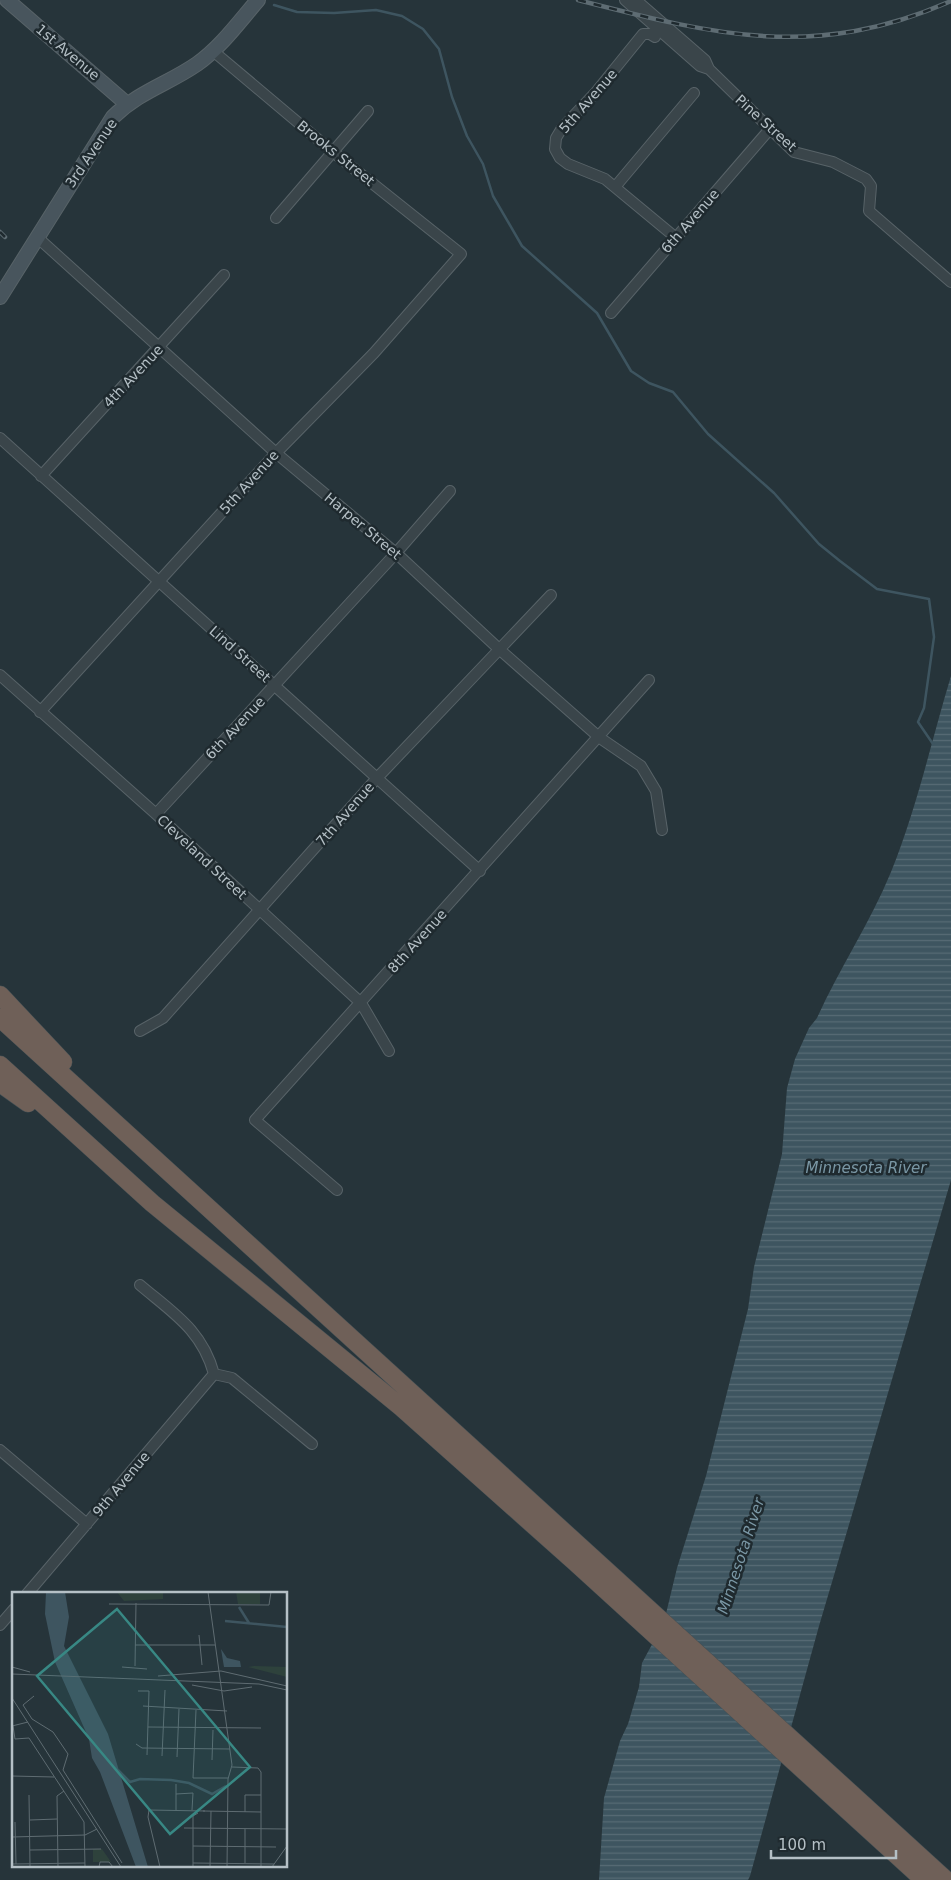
<svg xmlns="http://www.w3.org/2000/svg" width="951" height="1880" viewBox="0 0 951 1880" font-family="'DejaVu Sans',sans-serif">
<style>
.water{fill:url(#water-rules)}
.lines{fill:none;stroke-linecap:round;stroke-linejoin:round}
.stream{stroke:#3e5560;stroke-width:2.5}
.street-casing{stroke:#586368;stroke-width:12}
.secondary-casing{stroke:#586368;stroke-width:16}
.highway-casing{stroke:#455055;stroke-width:19}
.street{stroke:#3a454a;stroke-width:10}
.secondary{stroke:#48555d;stroke-width:14}
.highway{stroke:#6f6058;stroke-width:18}
.rail-casing{stroke:#5e6c73;stroke-width:4.5}
.rail{stroke:#1f2a2f;stroke-width:2.5;stroke-dasharray:8;stroke-linecap:butt}
.labels{text-anchor:middle;stroke-width:5;stroke-linejoin:round;paint-order:stroke}
.street-label{font-size:14px;fill:#b5c0c6;stroke:#1f2a2f}
.water-label{font-size:15px;font-style:italic;fill:#7a97a5;stroke:#1f2a2f}
.inset-river{fill:none;stroke:#3e5560;stroke-width:2.5}
.inset-road{fill:none;stroke:#5f6c72;stroke-width:1}
.view{fill:#388884;fill-opacity:0.15;stroke:#388884;stroke-width:2.5}
.inset-edge{fill:none;stroke:#b5c0c6;stroke-width:2.5}
</style>
<defs>
<pattern id="water-rules" width="6" height="5" patternUnits="userSpaceOnUse" patternTransform="scale(1.25)"><rect width="6" height="5" fill="#3e5560"/><path d="M0 2.5h6" fill="none" stroke="#586c75"/></pattern>
</defs>
<rect width="100%" height="100%" fill="#26343a"/>
<path class="water" d="M 951,676 L 951,1180 L 819,1626 L 750,1876 L 748,1880 L 599,1880 L 604,1798 L 620,1741 L 628,1724 L 639,1687 L 642,1663 L 664,1622 L 677,1568 L 706,1476 L 748,1309 L 754,1267 L 782,1154 L 787,1088 L 795,1059 L 809,1028 L 817,1018 C 839,969 870,923 891,872 C 917,808 931,742 951,676 Z"/>
<g class="lines">
<path class="stream" d="M 274,5 L 297,12 L 334,13 L 376,10 L 402,16 L 423,29 L 439,49 L 452,97 L 467,136 L 483,164 L 493,196 L 522,246 L 597,313 L 631,371 L 649,383 L 673,392 L 708,434 L 774,493 L 819,544 L 840,561 L 877,589 L 929,599 L 934,637 L 924,708 L 918,722 L 933,744"/>
<g class="street-casing">
<path id="street" d="M 625,0 L 700,66 L 709,69
M 636,0 L 705,60 L 709,69 L 794,152 L 833,162 L 866,179 L 871,186 L 869,211 L 951,282
M 655,37 L 650,34 L 643,34 L 596,92 L 562,128 L 556,138 L 555,149 L 560,158 L 568,164 L 605,179 L 675,237
M 615,187 L 694,93
M 276,218 L 368,111
M 37,237 L 276,453 L 396,553 L 499,649 L 600,738 L 641,766 L 656,791 L 662,830
M 611,313 L 769,130
M 0,438 L 480,871
M 41,476 L 224,275
M 0,675 L 156,814 L 361,1003 L 389,1051
M 40,712 L 276,453 L 374,353 L 461,254 L 333,152 L 213,51
M 156,814 L 396,553 L 450,491
M 140,1031 L 163,1018 L 377,778 L 551,595
M 337,1190 L 255,1120 L 649,680
M 140,1285 C 173,1313 202,1330 214,1374
M 214,1374 L 232,1378 L 312,1444
M 0,1450 L 87,1524
M 27,1594 L 214,1374
M 0,1625 L 14,1609"/>
</g>
<g class="secondary-casing">
<path id="secondary" d="M 7,0 L 127,104
M 0,297 L 113,117 C 140,91 168,84 197,64 C 221,47 239,22 258,0"/>
</g>
<g class="highway-casing">
<path id="highway" d="M 0,995 L 63,1062
M 0,1018 L 946,1880
M 0,1065 L 152,1203 L 401,1407 L 575,1562 L 924,1880
M 0,1083 L 28,1103"/>
</g>
<use href="#street" class="street"/>
<use href="#secondary" class="secondary"/>
<use href="#highway" class="highway"/>
<g class="rail-casing">
<path id="rail" d="M 578,0 C 715,35 815,61 951,1
M 0,232 L 5,237"/>
</g>
<use href="#rail" class="rail"/>
</g>
<g class="labels">
<g class="street-label">
<text transform="translate(68 52) rotate(40)" y="5">1st Avenue</text>
<text transform="translate(588 101) rotate(-49)" y="5">5th Avenue</text>
<text transform="translate(766 123) rotate(42)" y="5">Pine Street</text>
<text transform="translate(91 153) rotate(-56)" y="5">3rd Avenue</text>
<text transform="translate(336 153) rotate(39)" y="5">Brooks Street</text>
<text transform="translate(690 221) rotate(-49)" y="5">6th Avenue</text>
<text transform="translate(133 376) rotate(-47)" y="5">4th Avenue</text>
<text transform="translate(249 482) rotate(-48)" y="5">5th Avenue</text>
<text transform="translate(363 526) rotate(40)" y="5">Harper Street</text>
<text transform="translate(240 654) rotate(42)" y="5">Lind Street</text>
<text transform="translate(235 728) rotate(-47)" y="5">6th Avenue</text>
<text transform="translate(345 814) rotate(-49)" y="5">7th Avenue</text>
<text transform="translate(202 857) rotate(43)" y="5">Cleveland Street</text>
<text transform="translate(417 941) rotate(-48)" y="5">8th Avenue</text>
<text transform="translate(121 1484) rotate(-50)" y="5">9th Avenue</text>
</g>
<g class="water-label">
<text x="866" y="1173">Minnesota River</text>
<text transform="translate(741 1556) rotate(-72)" y="5">Minnesota River</text>
</g>
</g>
<g transform="translate(12 1592)">
<rect width="275" height="275" fill="#26343a"/>
<path d="M 105,0 L 151,0 L 151,7 L 112,9 ZM 224,0 L 248,0 L 248,12 L 226,12 Z" fill="#2e423c"/>
<path d="M 242,74 L 275,75 L 275,85 L 236,75 Z" fill="#2e423c"/>
<path d="M 81,257 L 90,257 L 99,270 L 81,270 Z" fill="#2e423c"/>
<path d="M 34,0 L 53,0 L 57,25 L 52,54 L 96,142 L 136,275 L 124,275 L 88,180 L 80,166 L 77,147 L 43,70 L 33,22 ZM 209,57 L 215,66 L 228,69 L 229,75 L 212,75 Z" fill="#3e5560"/>
<path class="inset-river" d="M 227,15 L 237,31M 213,29 L 275,35M 106,178 L 118,190 L 128,187 L 159,188 L 177,191 L 200,202 L 214,194"/>
<path class="inset-road" d="M 196,0 L 220,173 L 216,187 L 215,275M 97,12 L 257,13 L 259,0M 187,43 L 190,73M 123,53 L 203,53M 123,74 L 124,11M 0,75 L 18,80M 110,75 L 135,77M 0,82 L 247,92 L 275,98M 146,84 L 209,79 L 275,94M 180,93 L 212,99 L 240,95M 126,99 L 137,99 L 135,163M 0,106 L 109,275M 131,114 L 215,119M 184,118 L 181,186 L 216,186M 20,127 L 41,140 L 56,162 L 51,178 L 110,271M 20,127 L 11,113 L 22,104M 0,134 L 16,130M 1,134 L 3,147 L 17,146 L 72,230 L 73,275M 136,135 L 249,136M 124,152 L 130,156 L 218,157M 150,164 L 153,98M 165,165 L 167,117M 200,168 L 201,138M 220,175 L 246,176 L 249,180 L 249,275M 0,184 L 42,185M 164,202 L 181,201 L 180,218M 17,203 L 18,275M 164,218 L 164,192M 191,219 L 249,220M 233,220 L 233,203 L 249,203M 18,228 L 45,227M 3,230 L 4,272M 172,236 L 275,237M 0,245 L 73,243 L 85,237M 181,254 L 264,255M 18,258 L 89,257M 181,271 L 262,272M 233,271 L 233,237M 0,272 L 73,271M 46,275 L 45,204 L 52,199M 87,275 L 88,270 L 97,270 L 101,275M 148,275 L 136,225 L 137,218 L 193,219M 181,275 L 181,224 L 186,221M 198,275 L 199,219M 260,275 L 275,254"/>
<path class="view" d="M 105,17 L 238,175 L 158,242 L 25,84 Z"/>
<rect width="275" height="275" class="inset-edge"/>
</g>
<path d="M771 1850v8h125v-8" fill="none" stroke="#b5c0c6" stroke-width="2.5"/>
<text x="778" y="1850" font-size="15" fill="#b5c0c6" stroke="#1f2a2f" stroke-width="4" paint-order="stroke">100 m</text>
</svg>
